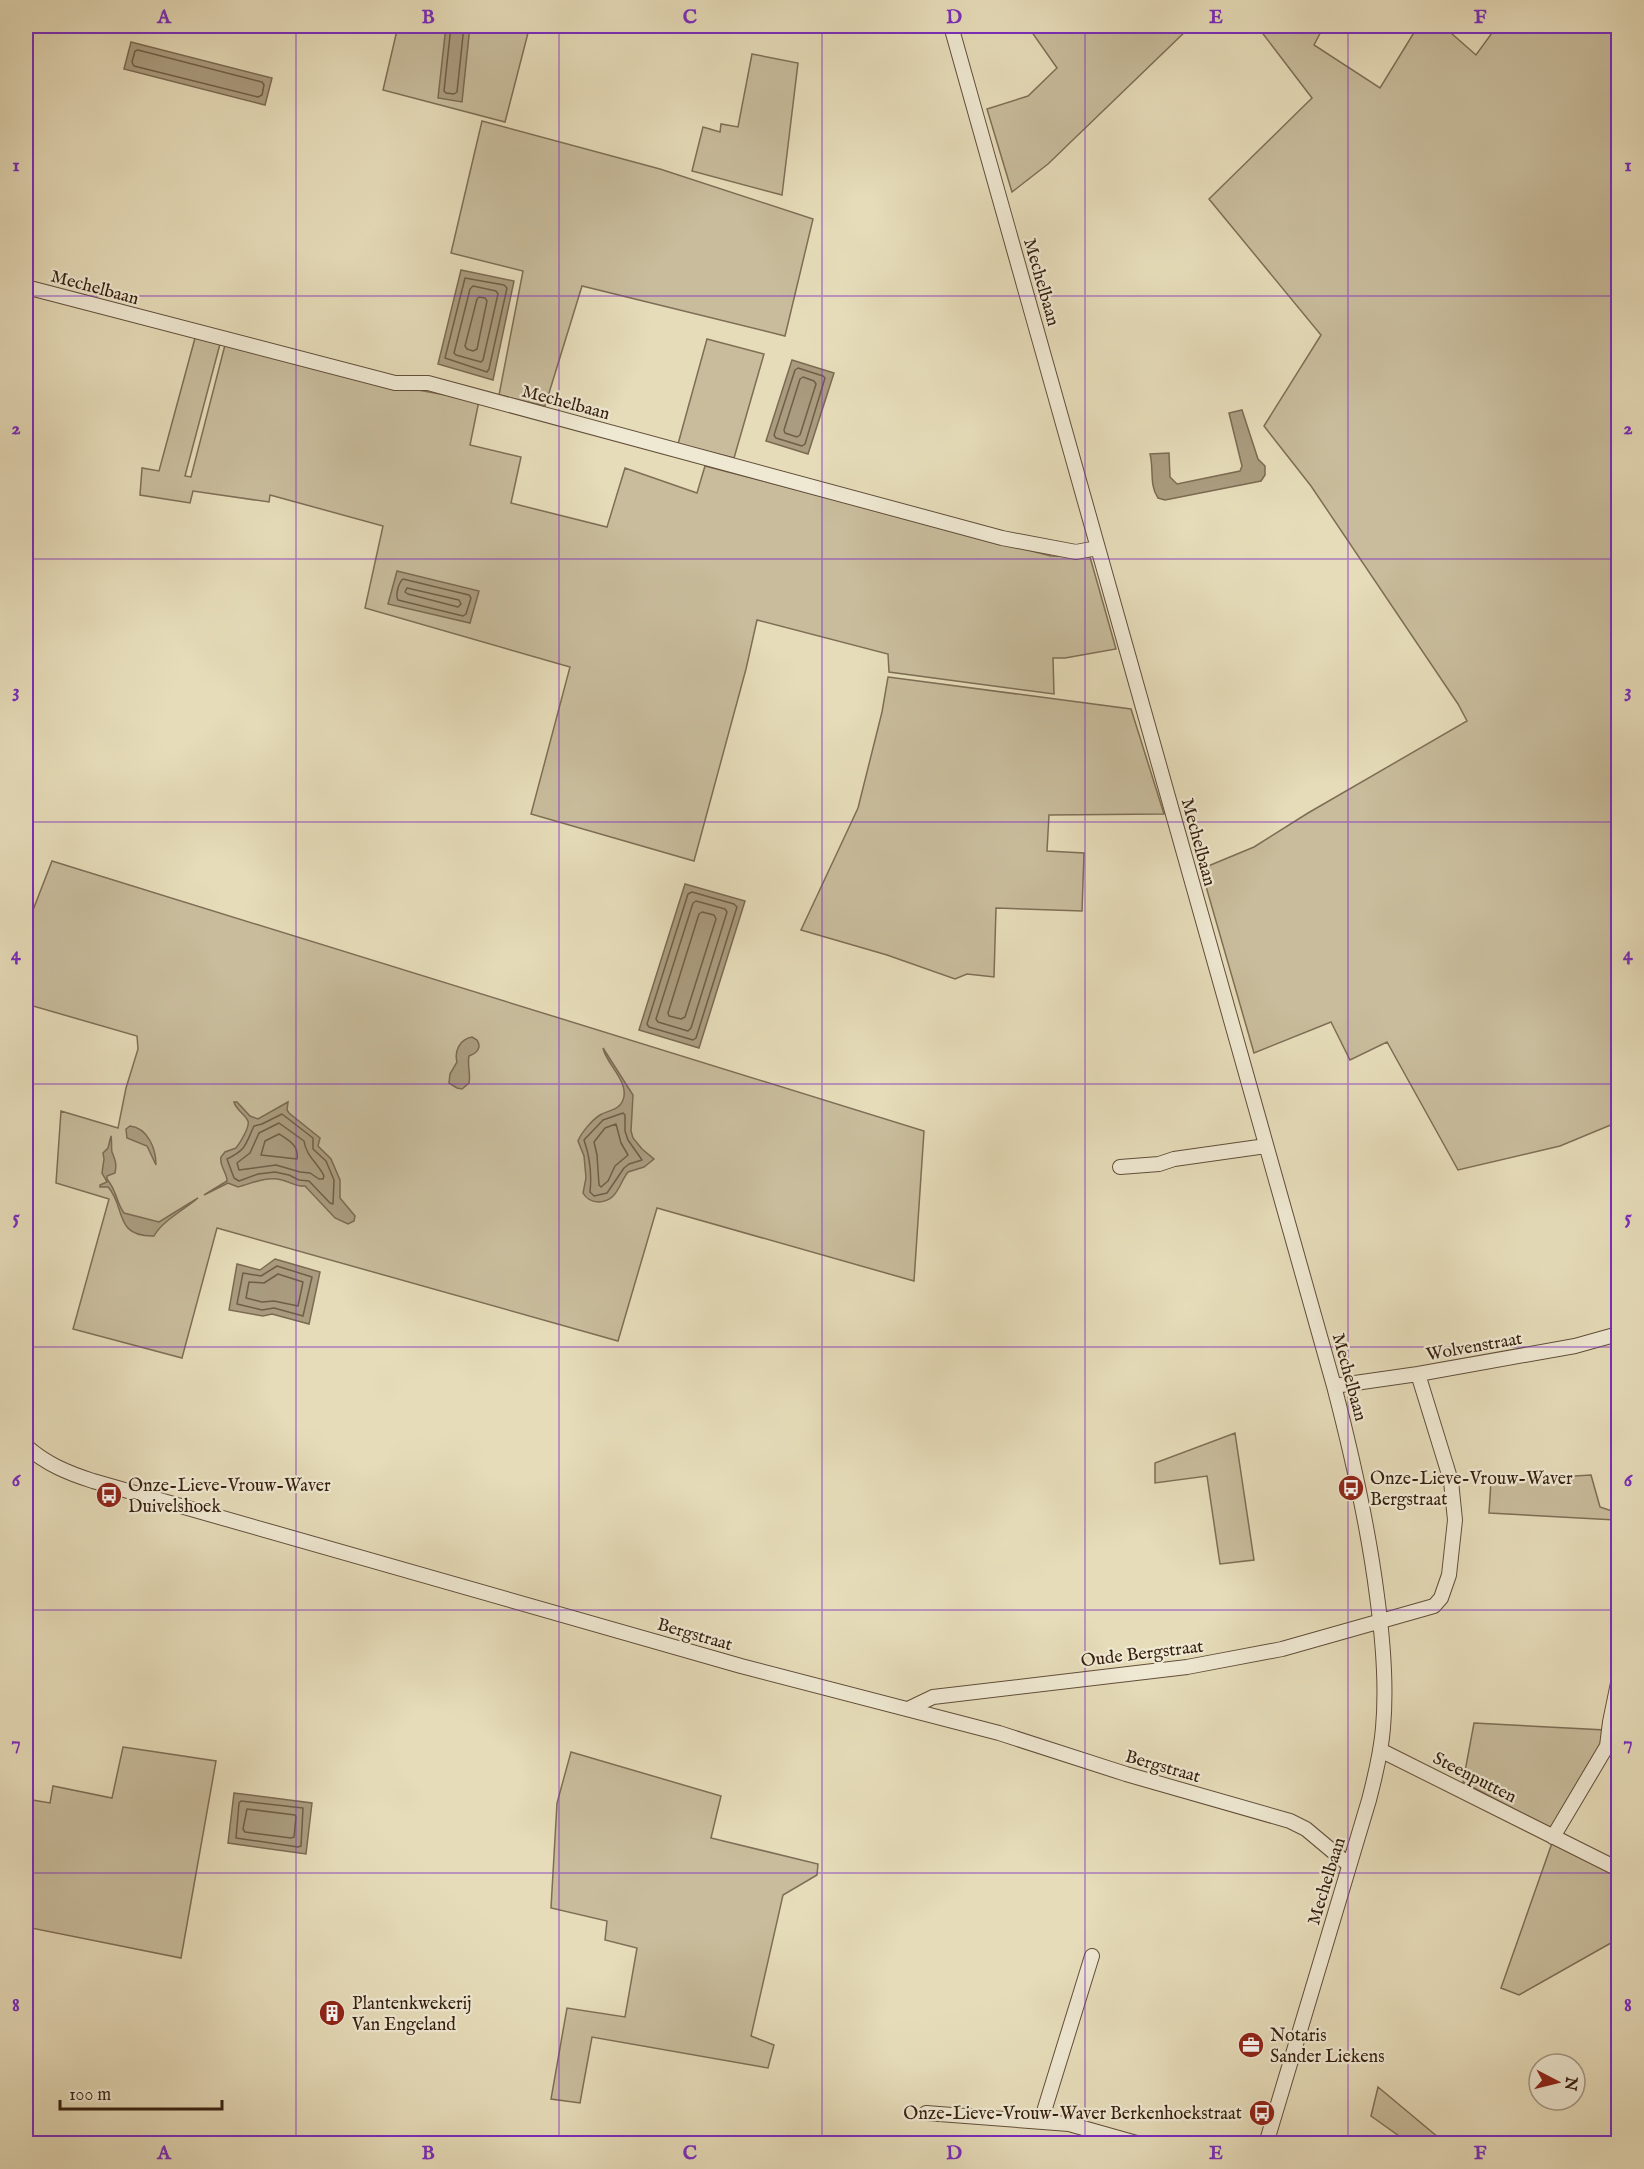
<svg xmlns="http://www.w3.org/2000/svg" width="1644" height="2169" viewBox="0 0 1644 2169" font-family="'IM FELL English',serif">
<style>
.green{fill:#c8bc9c;stroke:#7e6e56;stroke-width:1.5}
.water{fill:#aa9c7f;stroke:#7b6a52;stroke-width:1.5}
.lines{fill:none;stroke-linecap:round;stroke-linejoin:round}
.shore{stroke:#705e47;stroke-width:1.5}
.minor-casing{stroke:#614e3a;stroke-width:16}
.minor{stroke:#efe8d2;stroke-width:14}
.grid{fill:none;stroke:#7b2cbf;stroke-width:1.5;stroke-opacity:0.55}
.labels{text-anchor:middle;stroke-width:4.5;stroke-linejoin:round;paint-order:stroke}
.street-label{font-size:18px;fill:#351f0f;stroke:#efe8d2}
.poi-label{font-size:18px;fill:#351f0f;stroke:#efe8d2;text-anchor:start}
.neatline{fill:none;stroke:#7b2cbf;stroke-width:2}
.grid-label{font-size:20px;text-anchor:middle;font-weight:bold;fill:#7b2cbf}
</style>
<rect width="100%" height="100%" fill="#e6dcb9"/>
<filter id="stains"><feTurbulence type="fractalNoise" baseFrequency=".00333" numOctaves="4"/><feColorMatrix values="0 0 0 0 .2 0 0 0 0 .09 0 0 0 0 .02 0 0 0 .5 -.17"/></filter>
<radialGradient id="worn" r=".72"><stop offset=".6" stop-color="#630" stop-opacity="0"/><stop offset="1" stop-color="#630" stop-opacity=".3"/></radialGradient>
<path class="green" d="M 398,26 L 502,26 L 528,33 L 505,122 L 383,90 Z
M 1037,26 L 1191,26 L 1048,164 L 1012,192 L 987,109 L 1028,96 L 1057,68 L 1031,31 Z
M 1257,26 L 1324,26 L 1314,45 L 1380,88 L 1418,26 L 1443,26 L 1476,55 L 1497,26 L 1618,26 L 1618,1122 L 1560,1146 L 1458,1170 L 1387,1042 L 1350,1060 L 1331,1022 L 1254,1053 L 1201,869 L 1254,847 L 1308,813 L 1467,721 L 1458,704 L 1311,486 L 1264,426 L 1321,335 L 1209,199 L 1312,98 Z
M 752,54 L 798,63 L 782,195 L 692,171 L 703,127 L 720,132 L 721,124 L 738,127 Z
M 482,121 L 660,169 L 813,219 L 785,336 L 582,286 L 545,406 L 499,395 L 523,271 L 451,253 Z
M 195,338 L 220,344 L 185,476 L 191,477 L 225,345 L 388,388 L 418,390 L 479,401 L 470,445 L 521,457 L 511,503 L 607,527 L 625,468 L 697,493 L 705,466 L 1051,556 L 1090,557 L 1116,649 L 1065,658 L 1053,658 L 1054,694 L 889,672 L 888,654 L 757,620 L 746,669 L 694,861 L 531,814 L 570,667 L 365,608 L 383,526 L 270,495 L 269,502 L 193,491 L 190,503 L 140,495 L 142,468 L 159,471 Z
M 707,339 L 764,354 L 734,458 L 678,444 Z
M 888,677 L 1131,709 L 1164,814 L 1049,815 L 1047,851 L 1084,853 L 1082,911 L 996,908 L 994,977 L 967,974 L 955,979 L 887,955 L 801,930 L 858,808 L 882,712 Z
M 52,861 L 924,1131 L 914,1281 L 657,1208 L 618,1341 L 217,1228 L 182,1358 L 73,1329 L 109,1199 L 56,1183 L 61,1111 L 118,1128 L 126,1088 L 138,1049 L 137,1036 L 26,1004 L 26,923 L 28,923 Z
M 1235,1433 L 1254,1560 L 1220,1564 L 1207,1476 L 1155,1483 L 1155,1463 Z
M 1591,1475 L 1600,1507 L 1615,1512 L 1615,1520 L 1489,1513 L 1491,1481 Z
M 1474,1723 L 1605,1730 L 1599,1751 L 1551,1829 L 1463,1782 Z
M 123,1747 L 216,1761 L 181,1958 L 26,1927 L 26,1799 L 50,1803 L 53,1786 L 112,1798 Z
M 571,1752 L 721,1796 L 711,1838 L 818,1864 L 817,1875 L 783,1895 L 751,2036 L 774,2045 L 768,2068 L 592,2037 L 580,2103 L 551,2099 L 567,2008 L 625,2017 L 637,1948 L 605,1940 L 607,1921 L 551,1908 L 557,1803 Z
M 1552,1843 L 1618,1875 L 1618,1939 L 1519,1995 L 1501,1988 Z
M 1378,2087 L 1445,2143 L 1409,2143 L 1371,2116 Z"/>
<path class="water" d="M 446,26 L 470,26 L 462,102 L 438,98 Z
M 131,42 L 272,78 L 265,105 L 124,69 Z
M 461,270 L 514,281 L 493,380 L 438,364 Z
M 792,360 L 834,373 L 808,454 L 766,441 Z
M 1242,410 L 1258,459 L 1265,466 L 1265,475 L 1261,481 L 1165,500 L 1158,498 C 1149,485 1154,469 1150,454 L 1169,453 L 1170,477 L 1177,484 L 1240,471 L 1242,466 L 1229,413 Z
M 397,571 L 479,591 L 470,623 L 388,604 Z
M 685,884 L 745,901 L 699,1048 L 639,1030 Z
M 472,1037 L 477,1040 C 482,1048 477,1053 469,1056 C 467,1066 471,1073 469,1083 L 462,1089 L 457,1088 L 449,1083 L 450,1074 L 457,1062 C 454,1051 460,1039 472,1037 Z
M 603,1048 L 633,1095 L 631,1131 L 633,1138 L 642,1149 L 654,1159 L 644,1167 L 628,1172 C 619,1183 618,1201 599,1202 C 592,1202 587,1200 583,1193 L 586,1178 L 584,1156 L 578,1141 C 581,1133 592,1120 600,1115 C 608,1110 619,1111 623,1100 C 630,1082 606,1064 603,1048 Z
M 234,1102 L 237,1102 L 250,1116 L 258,1119 L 288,1102 L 287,1110 L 289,1113 L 320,1138 L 318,1146 L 331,1159 L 340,1180 L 340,1198 L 355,1216 L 354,1221 L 348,1224 L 335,1218 L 305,1186 C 296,1187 291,1182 282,1180 C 266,1176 253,1183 238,1187 L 228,1183 L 204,1195 L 227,1181 C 227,1172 219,1166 221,1157 L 225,1152 L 236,1148 C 240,1143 250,1127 248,1121 C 245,1114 236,1110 234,1102 Z
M 130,1126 C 148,1128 156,1149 156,1165 L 147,1146 L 127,1138 L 126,1129 Z
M 111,1136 C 112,1140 111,1147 112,1152 C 115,1160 117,1163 115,1173 L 107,1176 L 107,1179 C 117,1191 116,1202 124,1213 L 159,1222 L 198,1198 C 184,1210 162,1221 154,1236 C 113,1237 126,1206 108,1187 L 100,1187 L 100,1185 L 107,1182 L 102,1173 L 104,1159 L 103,1153 L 108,1148 Z
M 275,1259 L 320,1272 L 309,1324 L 272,1314 L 263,1316 L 229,1310 L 237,1264 L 260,1270 Z
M 234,1793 L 312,1803 L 306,1854 L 228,1843 Z"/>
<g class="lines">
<path class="shore" d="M 451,26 L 444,91 L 446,93 L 454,94 L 457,92 L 464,26
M 138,50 L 262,82 L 264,85 L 262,95 L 258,97 L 134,66 L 132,62 L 135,51 Z
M 465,278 L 504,285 L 507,288 L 489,369 L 487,372 L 445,358 Z
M 473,286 L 496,291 L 498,294 L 483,360 L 481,362 L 456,355 L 454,353 L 470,289 Z
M 479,297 L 485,298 L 487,301 L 477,349 L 473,351 L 467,349 L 465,346 L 477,299 Z
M 798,368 L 823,376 L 825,378 L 805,444 L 802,446 L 776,438 L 774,435 L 795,370 Z
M 803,377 L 814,381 L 816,384 L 800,435 L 797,437 L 785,433 L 784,430 L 800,379 Z
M 403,579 L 469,595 L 471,598 L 466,614 L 463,616 L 398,600 C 395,595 399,582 403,579 Z
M 407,588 L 459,600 L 461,604 L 458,607 L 408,594 L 405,592 Z
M 692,892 L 734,904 L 737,907 L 696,1038 L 693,1040 L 649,1027 L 647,1024 L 688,894 Z
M 696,901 L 725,909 L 727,912 L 691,1028 L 688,1031 L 658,1022 L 656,1019 L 693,903 Z
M 702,912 L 714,915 L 716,919 L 685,1017 L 681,1019 L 669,1016 L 668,1013 L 699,914 Z
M 623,1113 L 625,1115 L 625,1131 L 628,1140 L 642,1160 L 629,1164 L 624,1168 L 607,1193 L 594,1196 L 590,1192 C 592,1173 590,1157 584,1140 L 603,1120 Z
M 282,1114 L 313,1138 L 313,1149 L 326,1161 L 334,1180 L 333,1204 L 330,1203 L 309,1181 L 299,1180 L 289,1175 L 275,1172 L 258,1174 L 239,1181 L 234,1178 L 227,1159 C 247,1149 245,1145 254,1126 L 262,1124 Z
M 279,1123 L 304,1141 C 306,1156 318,1163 324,1176 L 323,1179 L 319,1179 L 310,1173 L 300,1172 L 276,1165 L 239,1170 L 237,1163 L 250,1153 L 259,1133 Z
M 616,1124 L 621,1143 L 628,1155 L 615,1166 L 608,1181 L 601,1187 L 599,1185 L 597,1155 L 594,1142 L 605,1128 Z
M 279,1134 C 290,1141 299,1146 297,1159 L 261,1155 L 265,1141 Z
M 277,1266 L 312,1277 L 303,1316 L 274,1308 L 262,1310 L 237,1304 L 243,1273 L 261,1276 Z
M 278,1274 L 303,1282 L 298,1306 L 274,1301 L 262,1302 L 246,1298 L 249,1282 L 264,1283 Z
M 241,1801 L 303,1808 L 301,1846 L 298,1847 L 236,1838 L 239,1803 Z
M 247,1809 L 295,1815 L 296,1817 L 294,1837 L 291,1838 L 245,1832 L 243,1829 Z"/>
<g class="minor-casing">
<path id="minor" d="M 951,26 L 1334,1386 C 1352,1455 1368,1525 1377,1596 C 1383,1640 1387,1684 1383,1728 C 1381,1753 1375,1777 1369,1800 L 1266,2144
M 26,287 L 395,383 L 428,383 L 1002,538 L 1076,552 L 1097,548
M 1120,1167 L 1159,1164 L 1174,1159 L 1266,1146
M 1334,1386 L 1418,1374 L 1575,1346 L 1618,1334
M 26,1446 C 46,1464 68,1473 93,1481 L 741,1666 L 999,1733 L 1126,1774 L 1290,1821 L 1306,1829 L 1349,1865
M 908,1709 L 933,1697 L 1187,1667 L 1282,1649 L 1434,1606 L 1441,1598 L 1449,1575 L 1455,1520 L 1451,1481 L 1418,1374
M 1380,1750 L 1618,1869
M 1553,1837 L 1607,1746 L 1610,1722 L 1618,1683
M 926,2113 L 1069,2124 L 1140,2144
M 1041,2121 L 1092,1956"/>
</g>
<use href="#minor" class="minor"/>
</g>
<path class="grid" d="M 296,26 L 296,2144M 559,26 L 559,2144M 822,26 L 822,2144M 1085,26 L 1085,2144M 1348,26 L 1348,2144M 26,296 L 1618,296M 26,559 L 1618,559M 26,822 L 1618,822M 26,1084 L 1618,1084M 26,1347 L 1618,1347M 26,1610 L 1618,1610M 26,1873 L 1618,1873"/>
<defs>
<g id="bus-disc" transform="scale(1.35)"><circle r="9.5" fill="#8f2418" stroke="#efe8d2"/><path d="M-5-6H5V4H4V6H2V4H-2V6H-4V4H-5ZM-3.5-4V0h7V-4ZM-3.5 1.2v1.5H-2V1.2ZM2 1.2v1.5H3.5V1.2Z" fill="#fff"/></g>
<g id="building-disc" transform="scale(1.35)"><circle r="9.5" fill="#8f2418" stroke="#efe8d2"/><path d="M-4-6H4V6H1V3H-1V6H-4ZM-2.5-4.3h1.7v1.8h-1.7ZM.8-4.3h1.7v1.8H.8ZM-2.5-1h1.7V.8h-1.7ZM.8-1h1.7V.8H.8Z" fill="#fff"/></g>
<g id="office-disc" transform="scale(1.35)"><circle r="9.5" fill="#8f2418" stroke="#efe8d2"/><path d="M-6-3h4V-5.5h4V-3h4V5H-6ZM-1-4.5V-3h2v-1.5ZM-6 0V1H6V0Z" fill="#fff"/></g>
</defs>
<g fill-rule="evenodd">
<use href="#bus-disc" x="1351" y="1488"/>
<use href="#bus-disc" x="109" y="1495"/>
<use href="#building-disc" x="332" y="2013"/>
<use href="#office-disc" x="1251" y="2045"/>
<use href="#bus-disc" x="1262" y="2113"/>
</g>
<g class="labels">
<g class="street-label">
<text transform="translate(1042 282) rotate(74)" y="6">Mechelbaan</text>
<text transform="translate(95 287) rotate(15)" y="6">Mechelbaan</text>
<text transform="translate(566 402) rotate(15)" y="6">Mechelbaan</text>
<text transform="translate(1199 842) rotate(75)" y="6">Mechelbaan</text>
<text transform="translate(1474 1346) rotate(-10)" y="6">Wolvenstraat</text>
<text transform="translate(1350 1377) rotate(75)" y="6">Mechelbaan</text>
<text transform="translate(695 1634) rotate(16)" y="6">Bergstraat</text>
<text transform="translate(1142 1653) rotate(-7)" y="6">Oude Bergstraat</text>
<text transform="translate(1163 1766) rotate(16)" y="6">Bergstraat</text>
<text transform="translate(1475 1777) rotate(27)" y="6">Steenputten</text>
<text transform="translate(1326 1881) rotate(-73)" y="6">Mechelbaan</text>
</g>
<g class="poi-label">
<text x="1370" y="1484">Onze-Lieve-Vrouw-Waver<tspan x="1370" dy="21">Bergstraat</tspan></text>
<text x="128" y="1491">Onze-Lieve-Vrouw-Waver<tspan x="128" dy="21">Duivelshoek</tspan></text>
<text x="352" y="2009">Plantenkwekerij<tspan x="352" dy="21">Van Engeland</tspan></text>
<text x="1270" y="2041">Notaris<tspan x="1270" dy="21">Sander Liekens</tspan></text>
<text x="1242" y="2119" text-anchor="end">Onze-Lieve-Vrouw-Waver Berkenhoekstraat</text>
</g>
</g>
<rect width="1644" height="2169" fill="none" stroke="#e6dcb9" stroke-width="66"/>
<g transform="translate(1557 2082) rotate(97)"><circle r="28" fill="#efe8d2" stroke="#a59884" stroke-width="1.5"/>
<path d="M0-4.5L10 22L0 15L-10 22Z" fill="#8f2418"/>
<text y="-9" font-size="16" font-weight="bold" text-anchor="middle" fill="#351f0f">N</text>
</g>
<path d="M60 2100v9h162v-9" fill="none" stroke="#351f0f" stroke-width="3"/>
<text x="69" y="2100" font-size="18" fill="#351f0f" stroke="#efe8d2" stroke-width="4.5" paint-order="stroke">100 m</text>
<rect x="33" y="33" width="1578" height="2103" class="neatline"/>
<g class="grid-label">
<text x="164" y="23">A</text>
<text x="428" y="23">B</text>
<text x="690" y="23">C</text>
<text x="954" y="23">D</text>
<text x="1216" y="23">E</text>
<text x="1480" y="23">F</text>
<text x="16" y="171">1</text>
<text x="1628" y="171">1</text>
<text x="16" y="434">2</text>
<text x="1628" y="434">2</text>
<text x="16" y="697">3</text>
<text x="1628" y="697">3</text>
<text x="16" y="960">4</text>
<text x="1628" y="960">4</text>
<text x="16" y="1223">5</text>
<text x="1628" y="1223">5</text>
<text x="16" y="1486">6</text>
<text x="1628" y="1486">6</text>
<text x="16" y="1749">7</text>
<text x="1628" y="1749">7</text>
<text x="16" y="2011">8</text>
<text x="1628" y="2011">8</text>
<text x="164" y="2159">A</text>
<text x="428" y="2159">B</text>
<text x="690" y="2159">C</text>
<text x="954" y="2159">D</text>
<text x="1216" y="2159">E</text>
<text x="1480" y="2159">F</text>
</g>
<rect width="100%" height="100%" filter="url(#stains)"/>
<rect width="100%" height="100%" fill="url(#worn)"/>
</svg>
